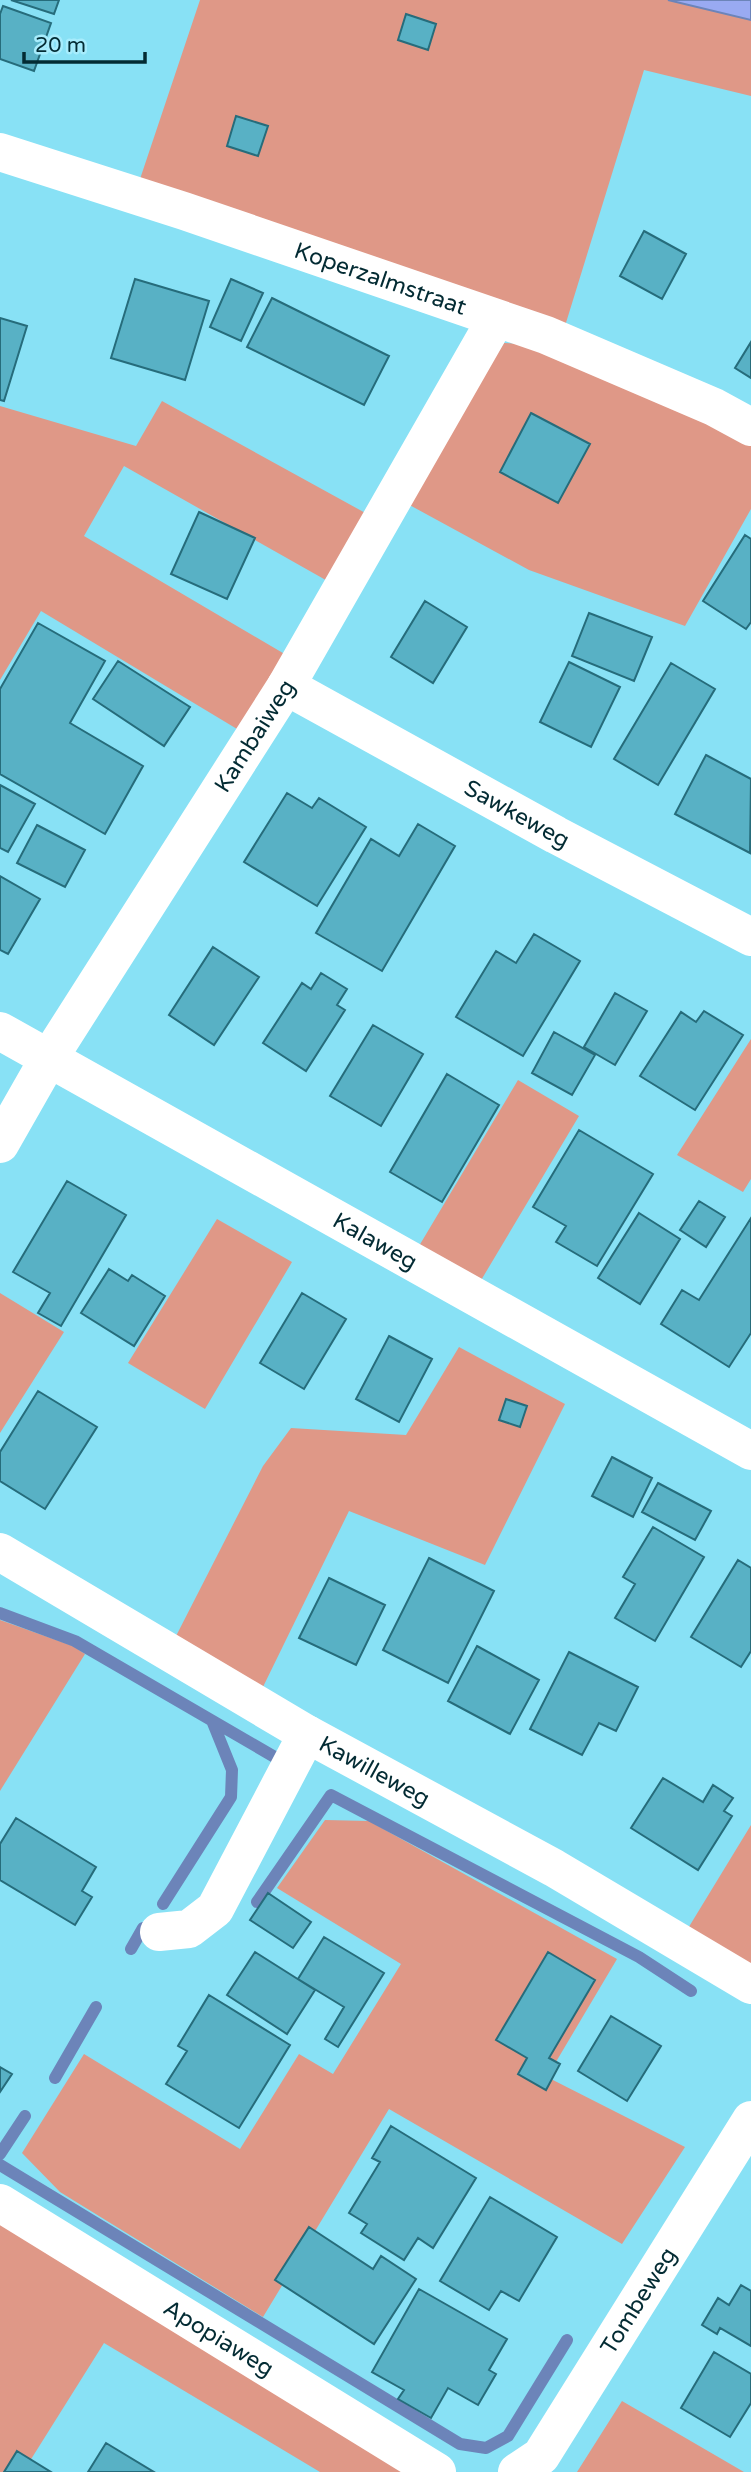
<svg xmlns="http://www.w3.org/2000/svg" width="751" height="2472" viewBox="0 0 751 2472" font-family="'Varela Round',sans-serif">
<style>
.green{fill:#df9887}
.water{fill:#99aaf2;stroke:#6c84b9;stroke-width:2}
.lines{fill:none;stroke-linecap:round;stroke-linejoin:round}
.stream{stroke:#6c84b9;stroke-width:12}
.building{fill:#58b1c5;stroke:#266c7b;stroke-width:2}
.minor{stroke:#fff;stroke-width:38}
.labels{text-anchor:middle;stroke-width:6;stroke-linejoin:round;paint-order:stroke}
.street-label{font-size:23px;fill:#032b33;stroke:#a7ecfc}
</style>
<rect width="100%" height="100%" fill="#88e1f5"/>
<path class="green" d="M 200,0 L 668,0 L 751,20 L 751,96 L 644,70 L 565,326 L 139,182 Z
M 504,343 L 530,344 L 751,441 L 751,509 L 685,626 L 529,570 L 404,502 Z
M 162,401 L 369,515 L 331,583 L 124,466 L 84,536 L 288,656 L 242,732 L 41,611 L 0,680 L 0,406 L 136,446 Z
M 751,1039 L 751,1179 L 743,1192 L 677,1155 Z
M 518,1080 L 579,1116 L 480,1282 L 419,1246 Z
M 217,1219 L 292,1262 L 205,1409 L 128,1363 Z
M 0,1293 L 64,1332 L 0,1433 Z
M 459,1347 L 565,1404 L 485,1565 L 349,1511 L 261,1691 L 174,1640 L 263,1466 L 291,1428 L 406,1435 Z
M 0,1620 L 73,1646 L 85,1654 L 0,1791 Z
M 325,1820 L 369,1821 L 617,1959 L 547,2077 L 685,2147 L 622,2244 L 389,2109 L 263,2317 L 60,2192 L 22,2153 L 84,2054 L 240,2149 L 299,2054 L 333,2074 L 401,1964 L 277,1888 Z
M 751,1825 L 751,1968 L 687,1930 Z
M 0,2216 L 417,2472 L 320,2472 L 104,2343 L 23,2472 L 0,2472 Z
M 622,2401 L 744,2472 L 577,2472 Z"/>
<path class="water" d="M 668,0 L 751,0 L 751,20 Z"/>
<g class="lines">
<path class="stream" d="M 0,1613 L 75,1641 L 285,1763
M 257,1902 L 331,1795 L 639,1957 L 691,1991
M 163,1904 L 231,1797 L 232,1770 L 213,1723
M 131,1949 L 143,1928
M 55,2078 L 96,2007
M 0,2154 L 25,2116
M 0,2165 L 460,2444 L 486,2448 L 508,2436 L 567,2340"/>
</g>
<path class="building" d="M 11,0 L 59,0 L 54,14 Z
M 3,6 L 51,23 L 34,71 L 0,59 L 0,14 Z
M 406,14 L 436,24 L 428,50 L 398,40 Z
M 236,116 L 268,126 L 258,156 L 227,146 Z
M 644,231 L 686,254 L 662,299 L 620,276 Z
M 135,279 L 209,301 L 185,380 L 111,358 Z
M 231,279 L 263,293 L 241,341 L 210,327 Z
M 272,298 L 389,356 L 364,405 L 247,347 Z
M 0,318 L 27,326 L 4,401 L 0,400 Z
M 751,342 L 751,378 L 735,368 Z
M 531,413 L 590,444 L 558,503 L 500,472 Z
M 199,512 L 255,538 L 227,599 L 171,574 Z
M 745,535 L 751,539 L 751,622 L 746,629 L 703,601 Z
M 425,601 L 467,627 L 433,683 L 391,657 Z
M 589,613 L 652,637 L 634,681 L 572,656 Z
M 38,623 L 105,661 L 70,723 L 143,766 L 105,834 L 0,774 L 0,689 Z
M 118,661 L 190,707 L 164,746 L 93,699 Z
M 569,662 L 620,687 L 591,747 L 540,722 Z
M 671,663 L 715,689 L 658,785 L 614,759 Z
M 706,755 L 751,779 L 750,853 L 675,814 Z
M 0,785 L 35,804 L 8,852 L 0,848 Z
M 287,793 L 312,808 L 319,798 L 366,827 L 317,906 L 244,862 Z
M 418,824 L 455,846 L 382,971 L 316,933 L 371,839 L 399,856 Z
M 37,825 L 85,850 L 65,887 L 17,863 Z
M 0,876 L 40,899 L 8,954 L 0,950 Z
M 534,934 L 580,961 L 523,1056 L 456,1017 L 496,951 L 516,963 Z
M 213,947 L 259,977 L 214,1045 L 169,1015 Z
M 321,973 L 347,989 L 337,1005 L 345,1010 L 306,1071 L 263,1043 L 302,983 L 311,989 Z
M 615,993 L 647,1011 L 615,1065 L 584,1047 Z
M 704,1011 L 743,1035 L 695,1110 L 640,1076 L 681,1012 L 696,1022 Z
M 373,1025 L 423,1054 L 381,1126 L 330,1096 Z
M 554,1032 L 595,1055 L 572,1095 L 532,1073 Z
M 447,1074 L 499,1105 L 442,1202 L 390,1172 Z
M 579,1130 L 653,1174 L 597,1266 L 556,1242 L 566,1226 L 533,1207 Z
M 67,1181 L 126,1215 L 61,1326 L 38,1313 L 50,1293 L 13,1272 Z
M 699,1201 L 725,1217 L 706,1247 L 680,1230 Z
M 639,1213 L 680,1239 L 640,1304 L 598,1278 Z
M 751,1218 L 751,1333 L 729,1367 L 661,1324 L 682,1290 L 699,1300 Z
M 109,1269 L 128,1281 L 132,1275 L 165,1296 L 134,1346 L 81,1313 Z
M 302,1293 L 346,1319 L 304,1389 L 260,1363 Z
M 389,1336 L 432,1359 L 399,1422 L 356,1399 Z
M 38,1391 L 97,1427 L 45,1509 L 0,1481 L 0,1452 Z
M 506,1399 L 527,1406 L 520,1427 L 499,1420 Z
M 612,1457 L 652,1478 L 633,1517 L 592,1496 Z
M 658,1483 L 711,1511 L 695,1540 L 642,1512 Z
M 653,1527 L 704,1557 L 655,1641 L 615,1618 L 635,1584 L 623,1577 Z
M 429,1558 L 494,1591 L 448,1683 L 383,1650 Z
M 738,1560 L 751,1568 L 751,1651 L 741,1667 L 691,1637 Z
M 329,1578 L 385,1605 L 356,1665 L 299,1638 Z
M 477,1646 L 539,1680 L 510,1734 L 448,1701 Z
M 569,1652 L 638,1687 L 616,1731 L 599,1723 L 582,1755 L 530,1729 Z
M 663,1778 L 703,1802 L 713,1785 L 733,1798 L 724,1811 L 732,1816 L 698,1870 L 631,1828 Z
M 16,1818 L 96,1867 L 82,1891 L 92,1897 L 75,1925 L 0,1880 L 0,1844 Z
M 268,1893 L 311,1922 L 293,1948 L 250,1920 Z
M 324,1937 L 384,1973 L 338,2047 L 325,2039 L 344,2007 L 298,1979 Z
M 255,1952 L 315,1990 L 287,2034 L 227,1995 Z
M 548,1952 L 595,1980 L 549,2058 L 560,2064 L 546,2090 L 518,2074 L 527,2058 L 496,2040 Z
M 209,1995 L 290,2045 L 239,2128 L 166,2084 L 187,2051 L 178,2046 Z
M 611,2016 L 661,2046 L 627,2101 L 578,2071 Z
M 0,2067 L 12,2074 L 0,2092 Z
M 391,2126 L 476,2178 L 433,2248 L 418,2238 L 404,2260 L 361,2233 L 367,2224 L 349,2213 L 380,2162 L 372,2158 Z
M 490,2197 L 557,2237 L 519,2301 L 501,2291 L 489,2310 L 440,2281 Z
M 309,2227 L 373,2269 L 381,2256 L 416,2279 L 374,2344 L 275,2280 Z
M 741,2285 L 751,2291 L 751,2346 L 720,2328 L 717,2334 L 702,2325 L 718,2298 L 729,2305 Z
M 419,2289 L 507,2339 L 489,2370 L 496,2374 L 478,2405 L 448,2388 L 431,2418 L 398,2399 L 404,2390 L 372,2372 Z
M 714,2352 L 751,2374 L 751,2403 L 730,2437 L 681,2408 Z
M 106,2443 L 154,2472 L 88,2472 Z
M 17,2451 L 51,2472 L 4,2472 Z"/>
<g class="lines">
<g class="minor">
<path id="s1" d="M 0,152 L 184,211 L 546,335 L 714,407 L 751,427"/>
<path id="s2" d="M 286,686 L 556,835 L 751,937"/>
<path id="s3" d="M 0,1031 L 751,1451"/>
<path id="s4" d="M 0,1144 L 49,1058 L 286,686 L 496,319"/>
<path id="s5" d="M 0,1552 L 307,1734 L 554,1868 L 751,1985"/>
<path d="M 159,1932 L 189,1929 L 215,1909 L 307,1734"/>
<path id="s6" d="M 0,2203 L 437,2472"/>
<path id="s7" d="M 517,2472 L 541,2456 L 751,2120"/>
</g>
</g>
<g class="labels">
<g class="street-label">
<text dy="8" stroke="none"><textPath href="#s1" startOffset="401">Koperzalmstraat</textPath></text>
<text dy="8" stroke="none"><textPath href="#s4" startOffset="481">Kambaiweg</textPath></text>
<text dy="8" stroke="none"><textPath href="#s2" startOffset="264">Sawkeweg</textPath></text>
<text dy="8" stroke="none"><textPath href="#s3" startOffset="430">Kalaweg</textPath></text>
<text dy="8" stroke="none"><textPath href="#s5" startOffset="434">Kawilleweg</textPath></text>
<text dy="8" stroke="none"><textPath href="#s7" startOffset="212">Tombeweg</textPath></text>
<text dy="8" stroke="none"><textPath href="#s6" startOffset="257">Apopiaweg</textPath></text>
</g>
</g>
<path d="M24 52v10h121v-10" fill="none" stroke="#032b33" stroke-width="3.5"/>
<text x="35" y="52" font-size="21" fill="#032b33" stroke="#a7ecfc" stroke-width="5" paint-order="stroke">20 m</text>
</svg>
